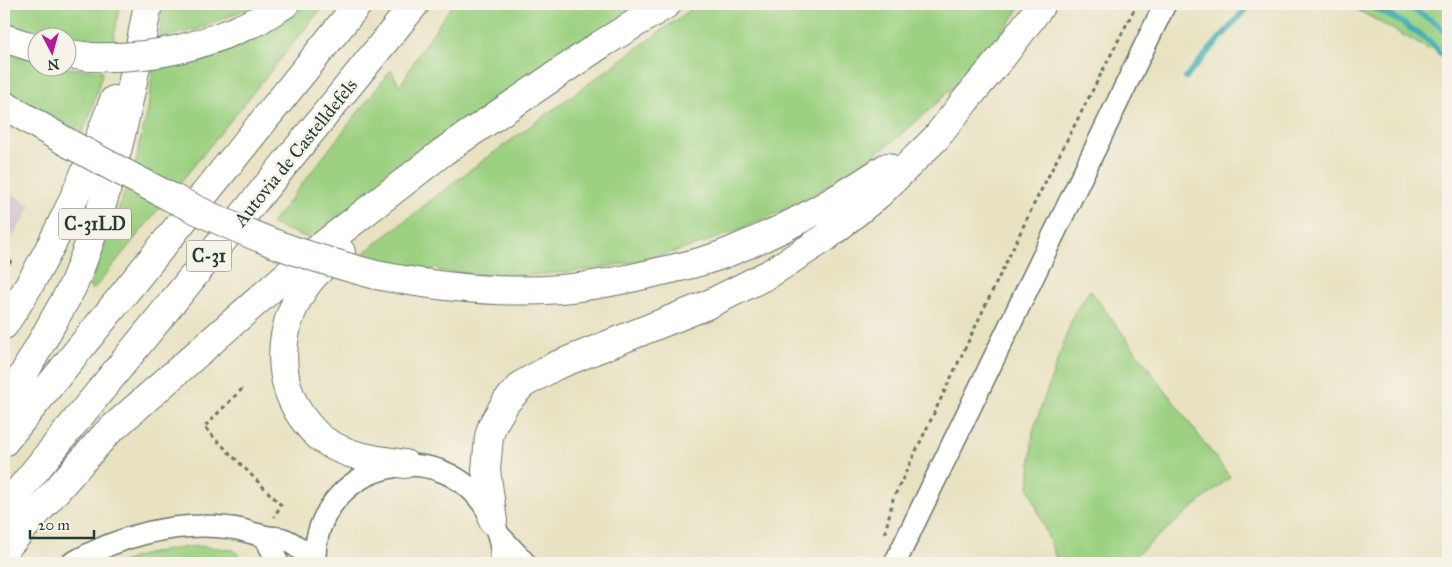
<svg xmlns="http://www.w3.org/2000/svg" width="1452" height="567" viewBox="0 0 1452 567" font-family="'IM FELL Great Primer',serif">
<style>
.industrial{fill:#d0bdce}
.green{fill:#9cd181;stroke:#5e875a}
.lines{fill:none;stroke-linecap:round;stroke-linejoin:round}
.stream{stroke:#3daeb6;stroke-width:6}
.minor-casing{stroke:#657765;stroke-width:24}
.highway-casing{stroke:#657765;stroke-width:30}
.path{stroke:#657765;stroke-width:3;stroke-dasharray:4 4;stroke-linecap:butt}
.minor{stroke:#fff;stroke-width:21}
.highway{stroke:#fff;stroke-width:28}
.highway-bridge-casing{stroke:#657765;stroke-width:30;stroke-linecap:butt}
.highway-bridge{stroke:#fff;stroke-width:28}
.labels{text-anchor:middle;stroke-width:4.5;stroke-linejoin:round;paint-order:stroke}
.shield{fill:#f7f3e8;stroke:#60746a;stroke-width:1}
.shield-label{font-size:18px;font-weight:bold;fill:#1f3d34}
.street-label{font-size:19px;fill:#1f3d34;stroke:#f7f3e8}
</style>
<rect width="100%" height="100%" fill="#f7f3e8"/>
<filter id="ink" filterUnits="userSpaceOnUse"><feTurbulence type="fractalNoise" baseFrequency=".02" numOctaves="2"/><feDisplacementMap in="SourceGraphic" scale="10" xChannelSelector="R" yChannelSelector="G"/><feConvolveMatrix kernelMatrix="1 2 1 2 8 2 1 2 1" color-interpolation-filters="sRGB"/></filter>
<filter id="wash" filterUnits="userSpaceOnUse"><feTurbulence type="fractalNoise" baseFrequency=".0096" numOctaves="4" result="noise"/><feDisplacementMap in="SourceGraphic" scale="20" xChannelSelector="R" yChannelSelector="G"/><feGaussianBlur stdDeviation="1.12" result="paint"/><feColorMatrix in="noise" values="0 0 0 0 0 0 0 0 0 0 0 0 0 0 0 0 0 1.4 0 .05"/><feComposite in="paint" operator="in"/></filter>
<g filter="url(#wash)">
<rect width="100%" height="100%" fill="#e8e2c1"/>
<path class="industrial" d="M 4,189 L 31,205 L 25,218 L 4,249 Z"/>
<path class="green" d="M 4,4 L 120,4 L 113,42 L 68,40 L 68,38 L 42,36 L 4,25 Z
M 164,4 L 258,4 L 199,29 L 159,38 Z
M 307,4 L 325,4 L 93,290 L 89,287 L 137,159 L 139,144 L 148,110 L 153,69 C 214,57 257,40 307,4 Z
M 453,4 L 642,4 L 398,170 L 311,239 L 271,224 L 391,70 L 400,86 L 421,50 Z
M 698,4 L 1022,4 C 1003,35 977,62 952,88 C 850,192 713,257 568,272 C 555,273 542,275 530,275 C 500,276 469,274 439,271 L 436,267 L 431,270 L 383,262 L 360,256 L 466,173 Z
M 1347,4 L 1448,4 L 1448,45 L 1428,49 Z
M 4,51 L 37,61 L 38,68 L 68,68 L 103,71 L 90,115 L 82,133 L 4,89 Z
M 1090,290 L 1230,477 L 1126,563 L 1058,563 L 1029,488 L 1033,431 L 1074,313 Z
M 198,546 L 234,550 L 246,563 L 119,563 C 145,553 170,549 198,546 Z"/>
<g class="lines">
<path class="stream" d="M 1368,4 L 1403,23 L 1429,41 L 1448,61
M 1404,4 L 1436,23 L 1448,35
M 1186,77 L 1250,4"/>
</g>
</g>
<g filter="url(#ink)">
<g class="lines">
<g class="minor-casing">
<path id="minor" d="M 498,534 L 525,563
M 265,537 L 278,563
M 72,563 C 119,536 177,520 231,528 C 243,529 253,534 264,536 C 270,538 278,537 283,539 C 295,543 306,554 315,562
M 315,563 C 312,464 443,427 490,515 C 498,529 503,548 501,563
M 895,563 L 1165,4"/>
</g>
<g class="highway-casing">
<path id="highway" d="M 259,20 L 285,4
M 4,38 L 38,49
M 68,54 L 91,57
M 4,105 L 70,144
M 341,252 C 327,263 313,274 303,290 C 279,328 275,377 301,416 C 308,425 315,435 325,441 C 348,457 378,460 405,464
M 376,275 C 437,287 499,294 561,289 C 595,286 629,279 662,271 C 686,266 711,260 734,250 C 789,228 838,200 887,167
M 4,325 C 51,256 84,179 114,100
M 4,411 C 20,379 38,349 55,318 C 62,305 71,292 76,278 C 112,190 131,96 148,4
M 4,442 L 358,4
M 4,509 L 415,4
M 493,521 L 486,470 L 489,437 L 492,426 L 506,402 L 523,384 L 555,366 L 707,305 L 769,274 L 825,238 L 879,194 L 936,138 L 965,101 L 1002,57 L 1042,4
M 4,550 L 106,434 L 305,259 L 444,151 L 600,45 L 667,4"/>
</g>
<path class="path" d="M 4,261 L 5,259 L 11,261 L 4,271
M 242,389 L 204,427 L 281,505 L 274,517
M 885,533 L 893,499 L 1033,206 L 1137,4"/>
<use href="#minor" class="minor"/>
<use href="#highway" class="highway"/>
<g class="highway-bridge-casing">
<path id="highway-bridge" d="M 91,57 C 155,59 202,47 259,20
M 70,144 C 135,179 199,214 268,241 C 303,255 339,265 376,275"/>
</g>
<use href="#highway-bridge" class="highway-bridge"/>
</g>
</g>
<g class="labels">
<g class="shield">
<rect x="59" y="208.5" width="72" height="31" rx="4"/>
<rect x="186.5" y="240.5" width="45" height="31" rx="4"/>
</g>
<g class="shield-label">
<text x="95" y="230">C-31LD</text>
<text x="209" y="262">C-31</text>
</g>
<g class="street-label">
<text transform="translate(295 152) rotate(-51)" y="7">Autovia de Castelldefels</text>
</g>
</g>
<rect width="1452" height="567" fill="none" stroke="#f7f3e8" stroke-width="20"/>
<g transform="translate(52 52) rotate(174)"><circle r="24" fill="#f7f3e8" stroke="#a1aaa0"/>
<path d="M0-4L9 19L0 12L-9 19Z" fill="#b5179e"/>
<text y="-8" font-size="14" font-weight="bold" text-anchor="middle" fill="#1f3d34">N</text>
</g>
<path d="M30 530v8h64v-8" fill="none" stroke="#1f3d34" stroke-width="2.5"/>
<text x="38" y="530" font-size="15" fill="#1f3d34" stroke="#f7f3e8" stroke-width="4" paint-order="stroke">20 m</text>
</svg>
